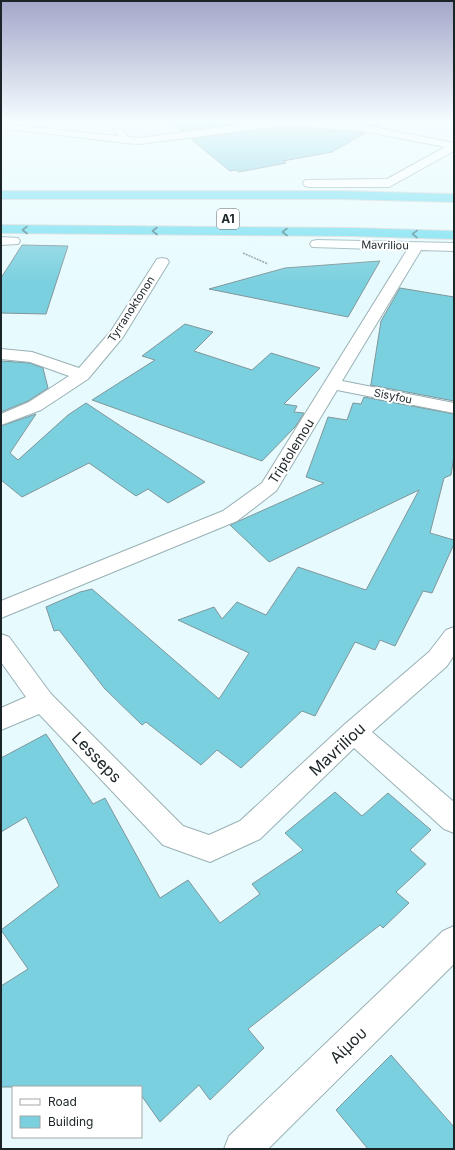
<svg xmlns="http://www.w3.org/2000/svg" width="455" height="1150" viewBox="0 0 455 1150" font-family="Inter,sans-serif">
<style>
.building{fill:#7bd0df;stroke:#80969a}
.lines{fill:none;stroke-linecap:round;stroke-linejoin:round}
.service-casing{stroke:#99b0b4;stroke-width:2}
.minor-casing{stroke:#99b0b4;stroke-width:2}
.trunk-casing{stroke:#d6d8d8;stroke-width:2}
.path{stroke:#89989a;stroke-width:1.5;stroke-dasharray:2 1;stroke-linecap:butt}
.service{fill:#fff;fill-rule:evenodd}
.minor{fill:#fff;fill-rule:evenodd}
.trunk{fill:#74dff0;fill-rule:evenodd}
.oneway{stroke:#48828b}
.labels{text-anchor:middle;stroke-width:4;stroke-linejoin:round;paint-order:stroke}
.far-street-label{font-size:11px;fill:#1b2426;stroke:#fff}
.shield{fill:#fff;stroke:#5f6667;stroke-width:1}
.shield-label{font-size:12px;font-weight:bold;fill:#1b2426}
.street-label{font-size:13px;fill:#1b2426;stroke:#fff}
.near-street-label{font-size:16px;fill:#1b2426;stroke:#fff}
</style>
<rect width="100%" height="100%" fill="#e7fbfe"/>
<path class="building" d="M 170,122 L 252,122 L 181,131 Z
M 343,122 L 384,122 L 377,126 Z
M 271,128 L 299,128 L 365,133 L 332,152 L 283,161 L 286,163 L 239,172 L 236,170 L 230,171 L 191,139 Z
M 22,245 L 68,246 L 46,314 L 1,313 L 1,278 Z
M 380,261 L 348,317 L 209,289 L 285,268 Z
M 400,288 L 454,297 L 454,401 L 370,385 L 371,384 L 381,321 Z
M 185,324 L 213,332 L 194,351 L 252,370 L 271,353 L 320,368 L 284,404 L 297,406 L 294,412 L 304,413 L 295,427 L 262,461 L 92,400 L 155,360 L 142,356 Z
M 1,361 L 30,363 L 43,368 L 48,388 L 28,401 L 1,412 Z
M 364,397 L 454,414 L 454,456 L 451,475 L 444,478 L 430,533 L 454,540 L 454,544 L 432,593 L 423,591 L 395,646 L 380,640 L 375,650 L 355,642 L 315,716 L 302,711 L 241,768 L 217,750 L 201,765 L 146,722 L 142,725 L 105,689 L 59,630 L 54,631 L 46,607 L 80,592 L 92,589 L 219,699 L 249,653 L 178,620 L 214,607 L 222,619 L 237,602 L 266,615 L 298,567 L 366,590 L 419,490 L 269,562 L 230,525 L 324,483 L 306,477 L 328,417 L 347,420 L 353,403 L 361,404 Z
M 86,403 L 205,482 L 168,503 L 148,489 L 136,496 L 89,463 L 22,497 L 1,480 L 1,426 L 36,414 L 10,453 L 18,460 L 68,415 Z
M 46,734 L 93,804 L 105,798 L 160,898 L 188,880 L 220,923 L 260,894 L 252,884 L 303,850 L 285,833 L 335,792 L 362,816 L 388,793 L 431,830 L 410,850 L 426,864 L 396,892 L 409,903 L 383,928 L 380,925 L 248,1029 L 264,1048 L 210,1100 L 199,1085 L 160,1122 L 141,1095 L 141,1087 L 1,1087 L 1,986 L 28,969 L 1,930 L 59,886 L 26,817 L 1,832 L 1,758 Z
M 391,1055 L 454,1127 L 454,1149 L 368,1149 L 336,1110 Z"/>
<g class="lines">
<g class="service-casing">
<path id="service" d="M 108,122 L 116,122 L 128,137 L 139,138 L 143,141 L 139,144 L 126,143 L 1,128 L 1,124 L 119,136 Z"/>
</g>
<g class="minor-casing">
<path id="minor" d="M 263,122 L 325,122 L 363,125 L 454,143 L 454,151 L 389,187 L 309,187 L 305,186 L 303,183 L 305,180 L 387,179 L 445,147 L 363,131 L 299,126 L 271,127 L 139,144 L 134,141 L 139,138 Z
M 1,237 L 18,238 L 20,241 L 18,244 L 1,245 Z
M 317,240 L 454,243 L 454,251 L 421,250 L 342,381 L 454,403 L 454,413 L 337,390 L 276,491 L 237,521 L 1,618 L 1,601 L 223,511 L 262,483 L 407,250 L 312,247 L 310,244 L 312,241 Z
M 162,258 L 167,259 L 169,262 L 123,337 L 88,379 L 41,410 L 1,425 L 1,414 L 29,402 L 69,376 L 30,362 L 1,359 L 1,349 L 32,352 L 79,368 L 111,331 L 157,259 Z
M 454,627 L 454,655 L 447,666 L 372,732 L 454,802 L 454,833 L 444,829 L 354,748 L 260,839 L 210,862 L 163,845 L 39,714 L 1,730 L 1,708 L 26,697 L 1,662 L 1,634 L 9,637 L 51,694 L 183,826 L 209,835 L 240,821 L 345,724 L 429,652 L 446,630 Z
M 454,926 L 454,964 L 268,1149 L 224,1149 L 229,1136 L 443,931 Z"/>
</g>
<g class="trunk-casing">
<path id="trunk" d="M 1,191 L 340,191 L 454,194 L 454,202 L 340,199 L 1,199 Z
M 1,225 L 352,228 L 454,231 L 454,239 L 352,236 L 1,233 Z"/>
</g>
<path class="path" d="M 243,253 L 268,264"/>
<use href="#service" class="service"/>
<use href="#minor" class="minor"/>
<use href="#trunk" class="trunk"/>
</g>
<defs><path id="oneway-chevron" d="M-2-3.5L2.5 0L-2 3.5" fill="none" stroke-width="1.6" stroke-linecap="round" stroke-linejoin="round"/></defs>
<g class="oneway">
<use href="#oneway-chevron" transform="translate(25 230) rotate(-180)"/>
<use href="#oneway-chevron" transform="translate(155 231) rotate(-180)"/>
<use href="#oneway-chevron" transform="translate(285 232) rotate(-180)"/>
<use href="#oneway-chevron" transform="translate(415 234) rotate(-179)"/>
</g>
<linearGradient id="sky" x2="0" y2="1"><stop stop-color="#a3a7c9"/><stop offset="0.43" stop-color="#f4fdff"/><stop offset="1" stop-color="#f4fdff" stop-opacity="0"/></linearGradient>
<rect width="455" height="283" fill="url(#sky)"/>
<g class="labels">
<g class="far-street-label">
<text transform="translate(385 245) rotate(1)" y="4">Mavriliou</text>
<text transform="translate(131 309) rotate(-57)" y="4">Tyrranoktonon</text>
<text transform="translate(393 396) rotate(11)" y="4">Sisyfou</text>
</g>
<rect class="shield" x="217" y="209" width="22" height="20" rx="3"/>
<g class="shield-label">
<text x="228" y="223">A1</text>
</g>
<g class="street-label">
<text transform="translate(291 451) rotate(-58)" y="5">Triptolemou</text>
</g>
<g class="near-street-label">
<text transform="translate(337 749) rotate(-43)" y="6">Mavriliou</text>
<text transform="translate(97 757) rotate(46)" y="6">Lesseps</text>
<text transform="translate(348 1045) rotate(-44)" y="6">Αίμου</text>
</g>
</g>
<rect width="455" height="1150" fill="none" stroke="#1b2426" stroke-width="4"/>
<rect x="12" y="1086" width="130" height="52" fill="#ffffff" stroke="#a4a7a8"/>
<rect x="20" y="1099" width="20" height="6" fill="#ffffff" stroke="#a4a7a8"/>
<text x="48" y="1106" font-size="12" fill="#1b2426">Road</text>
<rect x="20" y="1116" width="20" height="12" fill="#7bd0df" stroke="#a4a7a8"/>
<text x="48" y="1126" font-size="12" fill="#1b2426">Building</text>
</svg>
